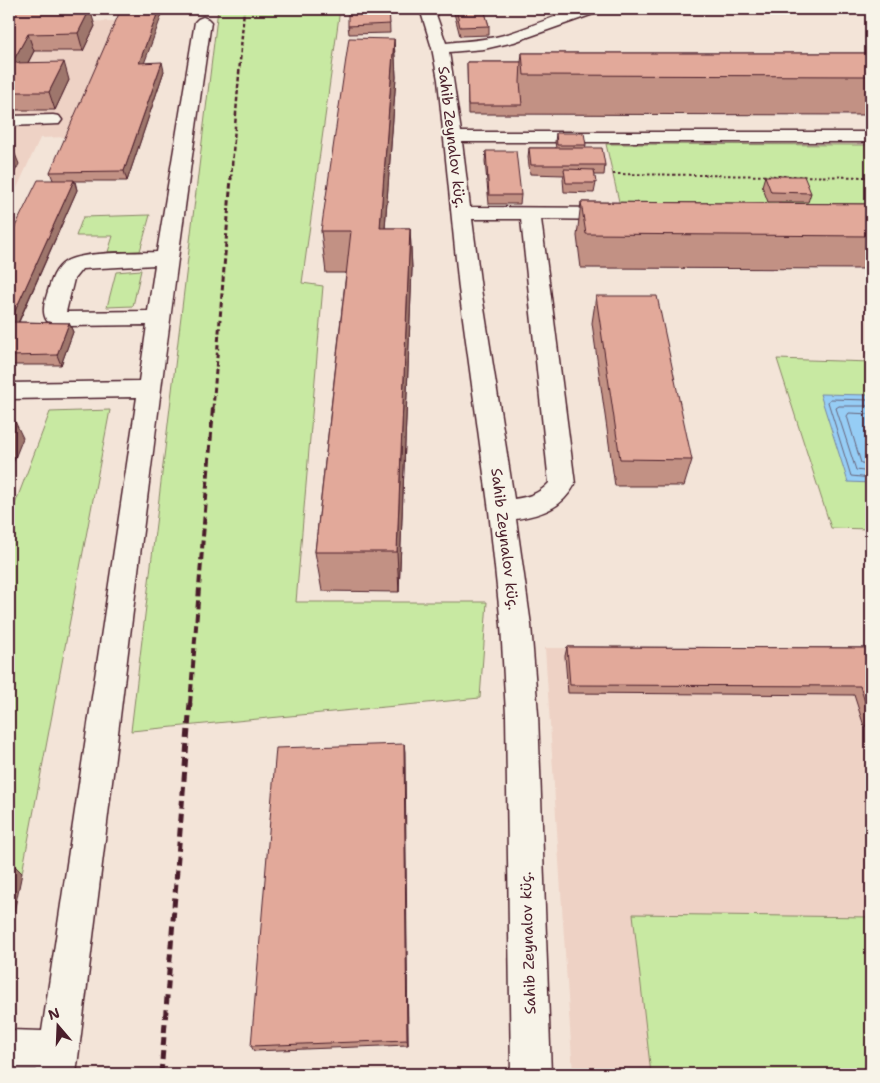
<svg xmlns="http://www.w3.org/2000/svg" width="880" height="1083" viewBox="0 0 880 1083" font-family="'Shantell Sans',sans-serif">
<style>
.built{fill:#eed2c5}
.green{fill:#c8e9a2;stroke:#898466}
.water{fill:#96cdf5;stroke:#7887a4}
.lines{fill:none;stroke-linecap:round;stroke-linejoin:round}
.shore{stroke:#68657c;stroke-width:1}
.minor-casing{stroke:#4a1f2b;stroke-width:3}
.path{stroke:#4a1f2b;stroke-width:2;stroke-dasharray:2.5 2.5;stroke-linecap:butt}
.minor{fill:#f7f3e8;fill-rule:evenodd}
.rail-far3{stroke:#4a1f2b;stroke-width:2.5;stroke-dasharray:4.5 2.5;stroke-linecap:butt}
.rail-far2{stroke:#4a1f2b;stroke-width:3;stroke-dasharray:5.5 3;stroke-linecap:butt}
.rail-far1{stroke:#4a1f2b;stroke-width:4;stroke-dasharray:8 4;stroke-linecap:butt}
.rail{stroke:#4a1f2b;stroke-width:5;stroke-dasharray:9 5;stroke-linecap:butt}
.wall{fill:#c29184;stroke:#4a1f2b}
.shaded-wall{fill:#9e766c;stroke:#4a1f2b}
.building{fill:#e2a99a;stroke:#4a1f2b}
.labels{text-anchor:middle;stroke-width:4;stroke-linejoin:round;paint-order:stroke}
.street-label{font-size:15px;fill:#4a1f2b;stroke:#f7f3e8}
</style>
<rect width="100%" height="100%" fill="#f3e4d8"/>
<filter id="ink" filterUnits="userSpaceOnUse"><feTurbulence type="fractalNoise" baseFrequency=".02" numOctaves="2"/><feDisplacementMap in="SourceGraphic" scale="10" xChannelSelector="R" yChannelSelector="G"/><feConvolveMatrix kernelMatrix="1 2 1 2 8 2 1 2 1" color-interpolation-filters="sRGB"/></filter>
<g filter="url(#ink)">
<path class="built" d="M 117,21 L 67,137 L 40,138 L 9,205 L 9,23 Z
M 545,648 L 871,648 L 871,1074 L 573,1074 Z"/>
<path class="green" d="M 218,9 L 340,9 L 302,283 L 323,286 L 296,602 L 487,602 L 480,698 L 131,731 Z
M 606,144 L 871,145 L 871,206 L 620,206 Z
M 150,215 L 140,251 L 108,252 L 113,236 L 76,236 L 83,217 Z
M 141,270 L 133,306 L 107,307 L 116,272 Z
M 777,359 L 871,362 L 871,529 L 831,528 Z
M 110,410 L 22,873 L 9,874 L 9,520 L 50,412 Z
M 633,914 L 871,917 L 871,1074 L 651,1074 Z"/>
<path class="water" d="M 820,394 L 871,395 L 871,483 L 848,482 Z"/>
<g class="lines">
<path class="shore" d="M 871,400 L 830,399 L 828,402 L 851,476 L 871,478
M 871,406 L 839,406 L 836,408 L 856,470 L 871,472
M 871,414 L 849,413 L 847,416 L 861,463 L 871,464"/>
<g class="minor-casing">
<path id="minor" d="M 9,9 L 100,9 L 98,12 L 93,13 L 9,14 Z
M 420,9 L 434,9 L 446,43 C 465,41 485,40 504,35 C 537,26 568,7 601,9 L 599,12 L 514,42 L 484,49 L 449,52 L 461,132 L 871,132 L 871,142 L 462,142 L 470,207 L 617,208 L 624,210 L 627,214 L 624,218 L 617,220 L 541,219 L 575,484 C 562,508 542,515 516,519 L 531,625 L 538,714 L 551,1074 L 511,1074 L 506,714 L 501,625 L 489,511 L 459,289 L 438,80 L 432,48 ZM 472,219 L 521,219 L 549,483 C 539,494 528,497 514,499 L 481,289 Z
M 203,17 L 208,19 L 211,22 C 160,372 120,723 76,1074 L 36,1074 L 37,1070 L 9,1070 L 9,1030 L 42,1031 L 137,397 L 9,399 L 9,383 L 139,381 L 147,325 L 66,326 L 47,321 C 41,312 45,301 48,291 C 51,281 55,268 65,262 C 81,251 136,253 157,252 L 195,22 L 198,19 ZM 155,265 L 148,311 L 66,312 L 74,279 L 82,269 Z
M 53,115 L 59,116 L 62,120 L 59,124 L 9,126 L 9,116 Z"/>
</g>
<path class="path" d="M 613,174 L 871,177"/>
<use href="#minor" class="minor"/>
<path class="rail-far3" d="M 231,179 L 244,9"/>
<path class="rail-far2" d="M 213,409 L 231,178"/>
<path class="rail-far1" d="M 190,704 L 213,408"/>
<path class="rail" d="M 161,1074 L 190,703"/>
</g>
<path class="wall" d="M 389,9 L 390,33 L 349,34 L 348,26 Z
M 453,9 L 484,9 L 489,26 L 489,35 L 460,36 Z
M 9,10 L 95,26 L 83,51 L 34,51 L 28,63 L 69,80 L 55,110 L 9,110 Z
M 394,39 L 396,77 L 385,228 L 410,228 L 412,269 L 399,592 L 322,591 L 315,552 L 346,273 L 326,273 L 321,231 Z
M 522,53 L 871,53 L 871,115 L 468,114 L 467,62 L 521,62 Z
M 144,63 L 164,71 L 127,181 L 75,181 L 77,190 L 19,322 L 69,323 L 73,332 L 61,365 L 9,365 L 9,239 L 53,180 L 50,172 Z
M 556,133 L 586,145 L 585,148 L 605,165 L 604,175 L 594,175 L 596,183 L 594,193 L 564,192 L 563,179 L 564,175 L 530,174 L 528,157 L 529,148 L 556,148 L 555,142 Z
M 486,151 L 521,195 L 520,204 L 489,204 L 485,161 Z
M 765,176 L 811,193 L 808,202 L 768,202 L 762,186 Z
M 581,202 L 871,204 L 871,269 L 581,268 L 577,236 Z
M 596,296 L 692,460 L 684,486 L 615,486 L 592,323 Z
M 567,647 L 871,648 L 871,726 L 864,726 L 854,695 L 568,693 L 565,656 Z
M 404,744 L 408,1045 L 254,1051 L 251,1046 Z"/>
<path class="shaded-wall" d="M 90,9 L 95,26 L 83,51 L 78,33 Z
M 159,9 L 164,9 L 141,72 L 139,63 Z
M 28,34 L 34,51 L 18,81 L 12,63 Z
M 394,39 L 396,77 L 382,269 L 380,228 Z
M 64,62 L 69,80 L 55,110 L 49,92 Z
M 162,62 L 164,71 L 127,181 L 124,171 Z
M 15,154 L 19,164 L 9,183 L 9,166 Z
M 74,180 L 77,190 L 14,332 L 10,322 Z
M 410,228 L 412,269 L 399,592 L 397,552 Z
M 69,323 L 73,332 L 61,365 L 57,355 Z
M 9,409 L 23,438 L 9,473 Z
M 404,744 L 405,752 L 408,1045 L 407,1040 Z
M 9,860 L 22,873 L 9,937 Z"/>
<path class="building" d="M 90,9 L 78,33 L 28,34 L 12,63 L 64,62 L 49,92 L 9,92 L 9,10 Z
M 121,9 L 159,9 L 139,63 L 162,62 L 124,171 L 50,172 Z
M 348,9 L 389,9 L 390,24 L 348,26 Z
M 456,9 L 484,9 L 489,26 L 460,27 Z
M 349,38 L 394,39 L 380,228 L 410,228 L 397,552 L 315,552 L 351,231 L 321,231 Z
M 522,53 L 871,53 L 871,76 L 524,75 Z
M 467,62 L 521,62 L 520,82 L 522,105 L 468,105 Z
M 556,133 L 584,133 L 586,145 L 557,145 Z
M 529,148 L 602,148 L 605,165 L 531,165 Z
M 486,151 L 516,151 L 521,195 L 489,195 Z
M 9,154 L 15,154 L 9,166 Z
M 564,169 L 594,170 L 596,183 L 566,183 Z
M 765,176 L 804,176 L 811,193 L 771,192 Z
M 38,180 L 74,180 L 10,322 L 69,323 L 57,355 L 9,356 L 9,239 Z
M 581,202 L 871,204 L 871,236 L 586,234 Z
M 596,296 L 657,296 L 692,460 L 620,459 Z
M 567,647 L 871,648 L 871,718 L 870,718 L 860,686 L 570,685 Z
M 404,744 L 407,1040 L 251,1046 L 276,748 Z"/>
</g>
<g class="labels">
<g class="street-label">
<text transform="translate(452 137) rotate(83)" y="5">Sahib Zeynalov küç.</text>
<text transform="translate(505 539) rotate(83)" y="5">Sahib Zeynalov küç.</text>
<text transform="translate(528 943) rotate(-92)" y="5">Sahib Zeynalov küç.</text>
</g>
</g>
<rect width="880" height="1083" fill="none" stroke="#f7f3e8" stroke-width="30"/>
<rect x="15" y="15" width="850" height="1053" fill="none" stroke="#4a1f2b" stroke-width="2" filter="url(#ink)"/>
<g transform="translate(58 1026) rotate(341)" stroke="#f7f3e8" stroke-width="4" paint-order="stroke">
<path d="M0-4L9 19L0 12L-9 19Z" fill="#4a1f2b"/>
<text y="-8" font-size="14" font-weight="bold" text-anchor="middle" fill="#4a1f2b">N</text>
</g>
</svg>
